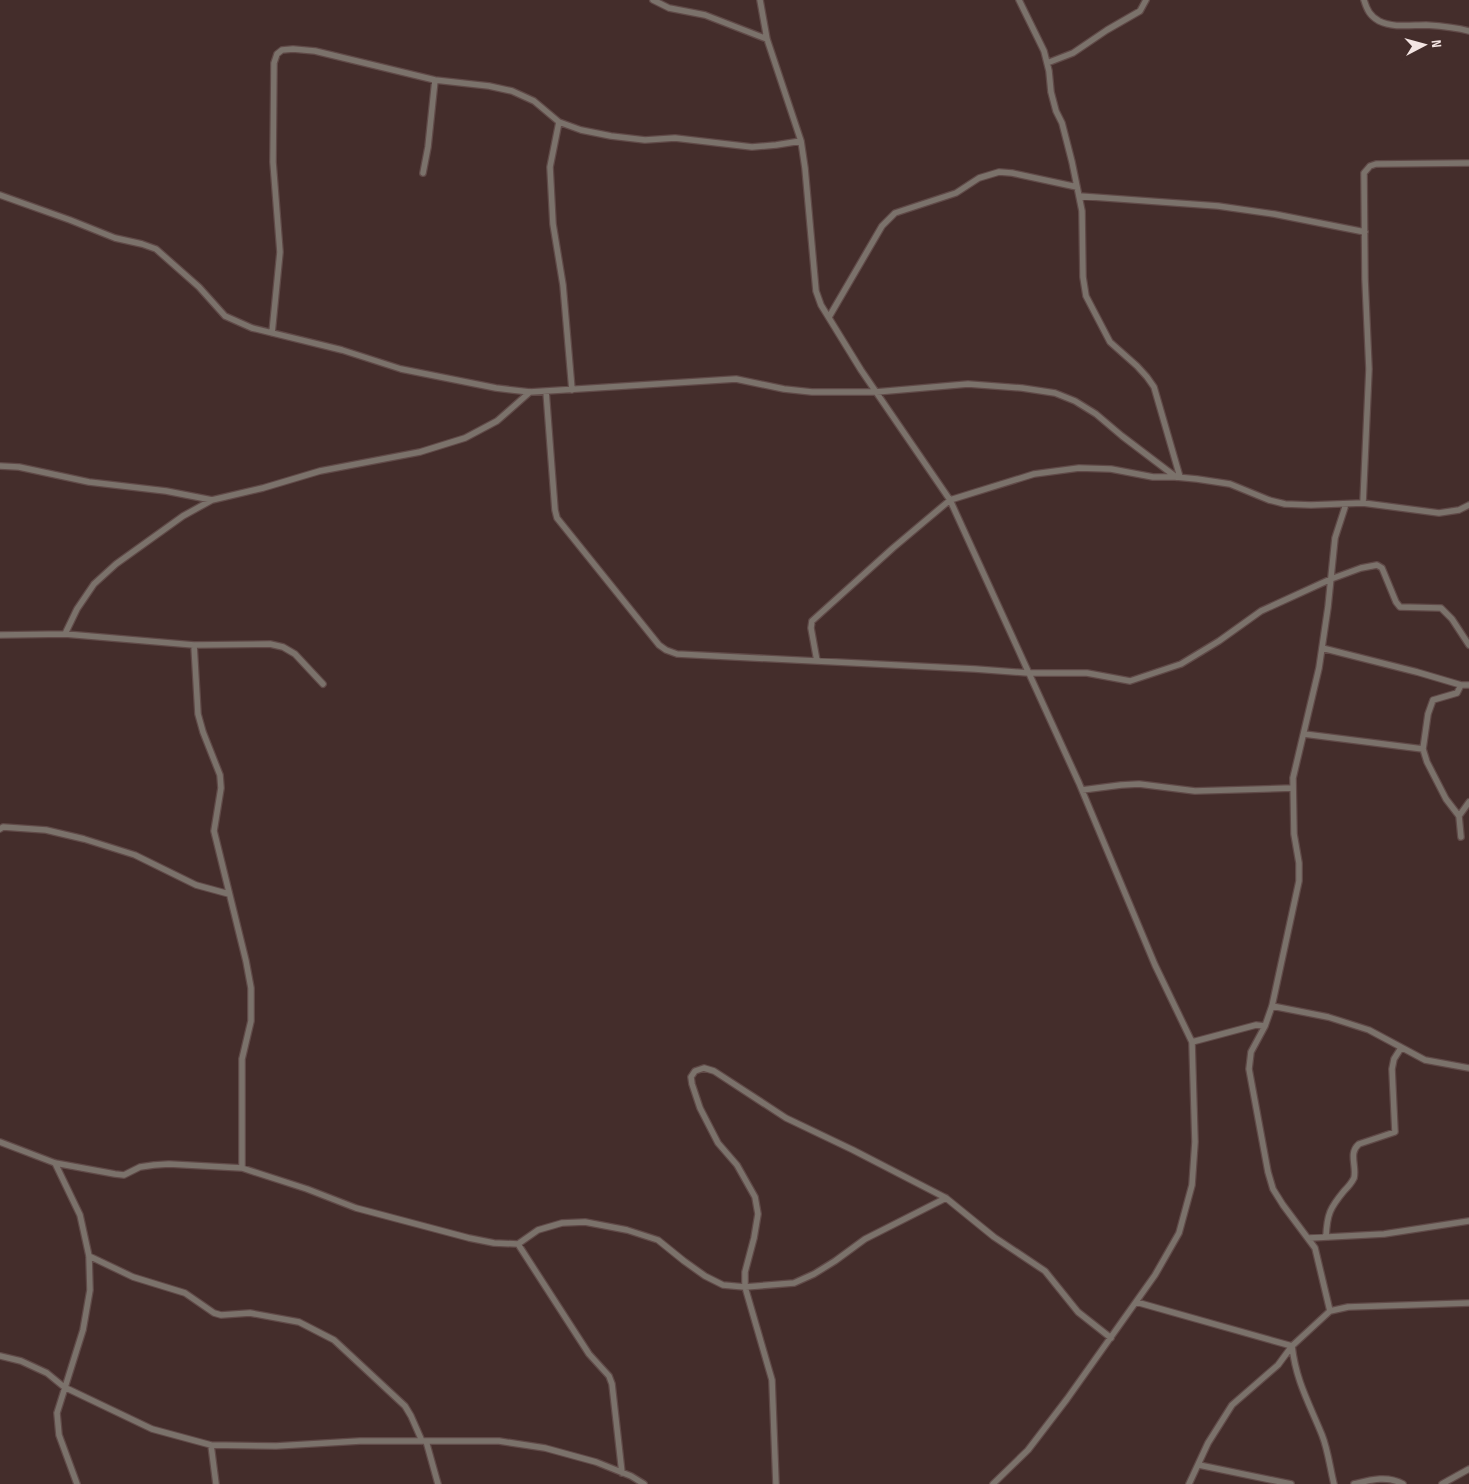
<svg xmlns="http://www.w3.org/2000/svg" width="1469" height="1484" viewBox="0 0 1469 1484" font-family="'Sofia Sans Condensed',sans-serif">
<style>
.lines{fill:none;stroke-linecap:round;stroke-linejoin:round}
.minor-casing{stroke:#604a48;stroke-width:8}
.minor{stroke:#7b726b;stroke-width:5.5}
</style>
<rect width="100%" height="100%" fill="#442d2b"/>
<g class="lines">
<g class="minor-casing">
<path id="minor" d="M 653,0 L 669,8 L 705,15 L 767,39
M 760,0 L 767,39 L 801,141 L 805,168 L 816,291 L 821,305 L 861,370 L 950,500 L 1079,783 L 1155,965 L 1192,1042 L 1195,1142 L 1192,1185 L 1179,1233 L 1155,1275 L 1067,1399 L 1028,1450 L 993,1484
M 1019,0 L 1044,51 L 1049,71 L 1051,92 L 1056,111 L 1062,123 L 1072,162 L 1082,211 L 1083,277 L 1086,296 L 1110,342 L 1137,366 L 1147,377 L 1154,387 L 1180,477
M 1364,0 C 1367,10 1370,16 1379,21 C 1393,28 1411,25 1426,25 C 1441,26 1455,27 1469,31
M 1047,63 L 1073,53 L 1107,30 L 1140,11 L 1146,0
M 423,173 L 428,147 L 435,80
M 0,195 L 70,220 L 115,238 L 142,244 L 156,249 L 199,287 L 225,316 L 252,328 L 342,350 L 401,369 L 496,388 L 530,392 L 736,379 L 784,389 L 812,392 L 876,392 L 968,384 L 1022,388 L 1055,393 L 1075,401 L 1096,414 L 1122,436 L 1176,477
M 1079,196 L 1218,206 L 1274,214 L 1365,232
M 829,317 L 882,226 L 895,213 L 956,193 L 979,178 L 999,172 L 1012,173 L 1077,187
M 272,333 L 280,252 L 273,162 L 274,63 L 277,54 L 282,50 L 293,49 L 315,51 L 435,80 L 489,86 L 512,91 L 534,101 L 559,122
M 572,390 L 563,285 L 553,224 L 550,167 L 559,122 L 581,130 L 611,136 L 645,140 L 675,138 L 752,147 L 776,145 L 801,141
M 546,391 L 555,510 L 557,518 L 659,645 L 666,650 L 677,654 L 975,669 L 1028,673 L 1087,673 L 1130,681 L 1181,664 L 1219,641 L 1261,611 L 1331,579 L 1361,568 L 1377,565 L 1382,568 L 1396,602 L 1400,607 L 1441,608 L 1452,619 L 1469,645
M 0,466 L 19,467 L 89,482 L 166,491 L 212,500
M 1363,503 L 1369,369 L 1365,279 L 1364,173 L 1370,166 L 1376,164 L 1469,163
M 65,634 L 77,609 L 94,584 L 116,564 L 183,516 L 212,500 L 263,488 L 320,471 L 420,452 L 465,438 L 497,421 L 530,392
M 0,635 L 65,634 L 194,645 L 270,644 L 283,647 L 295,654 L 323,684
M 194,645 L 198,714 L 203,732 L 220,775 L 221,788 L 214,831 L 246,961 L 251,988 L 251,1021 L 242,1059 L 242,1168
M 1322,648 L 1417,672 L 1461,685 L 1469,685
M 817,661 L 811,628 L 812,621 L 893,548 L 950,500 L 1034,474 L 1079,468 L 1111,469 L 1153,477 L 1176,477 L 1197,479 L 1230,484 L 1269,500 L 1285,504 L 1311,505 L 1363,503 L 1439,513 L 1459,510 L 1469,505
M 1304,734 L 1423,749
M 1082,790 L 1121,785 L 1139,784 L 1195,791 L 1293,788
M 1459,816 L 1469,802
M 0,829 L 3,827 L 46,830 L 84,839 L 135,855 L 196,885 L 229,894
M 1461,837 L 1459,816 L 1446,799 L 1427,762 L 1423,749 L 1428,714 L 1433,700 L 1457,693 L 1461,685
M 1272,1006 L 1328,1017 L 1369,1030 L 1425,1060 L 1469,1068
M 1265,1026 L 1251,1052 L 1249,1069 L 1268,1172 L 1273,1189 L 1283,1205 L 1315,1248 L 1330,1311
M 1192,1042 L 1256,1025 L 1265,1026 L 1272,1006 L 1299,881 L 1299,863 L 1294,834 L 1293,778 L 1319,668 L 1328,607 L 1335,538 L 1346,504
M 0,1142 L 55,1163 L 115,1174 L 124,1175 L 140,1167 L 154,1165 L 169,1164 L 242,1168 L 307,1189 L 356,1208 L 469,1238 L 494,1243 L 518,1244 L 538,1230 L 562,1223 L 585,1222 L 627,1230 L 658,1240 L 684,1261 L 705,1276 L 723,1285 L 745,1287 L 794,1283 L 814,1274 L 835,1261 L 865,1239 L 946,1198
M 55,1163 L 80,1215 L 89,1256 L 90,1290 L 83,1330 L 57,1413 L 59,1435 L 77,1484
M 1326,1237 C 1327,1214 1330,1208 1344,1191 C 1348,1187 1352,1182 1354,1178 C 1357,1166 1348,1153 1359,1144 L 1395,1132 L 1392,1069 L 1394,1059 L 1401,1048
M 1309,1238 L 1384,1234 L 1469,1221
M 518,1244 L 589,1354 L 609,1376 L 612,1384 L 622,1473
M 89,1256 L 133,1277 L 185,1293 L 214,1313 L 221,1315 L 250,1313 L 299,1322 L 334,1340 L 405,1406 L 411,1416 L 422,1441
M 1136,1302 L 1292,1346 L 1278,1365 L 1232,1405 L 1208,1443 L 1189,1484
M 0,1356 L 21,1361 L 47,1373 L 64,1387 L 152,1429 L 211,1445 L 276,1446 L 360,1441 L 499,1441 L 545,1448 L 596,1462 L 631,1476 L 644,1484
M 426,1441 L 438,1484
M 211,1445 L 216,1484
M 1199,1465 L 1291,1484
M 776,1484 L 772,1380 L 745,1287 L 745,1272 L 754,1238 L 758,1214 L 755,1197 L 737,1165 L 718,1143 L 700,1108 L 692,1084 L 691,1077 L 695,1071 L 704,1068 L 714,1071 L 786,1118 L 853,1150 L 946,1198 L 994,1237 L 1045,1271 L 1078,1312 L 1111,1338
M 1334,1484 C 1330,1468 1328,1450 1322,1435 C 1309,1403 1296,1381 1292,1346 L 1330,1311 L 1348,1307 L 1469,1303
M 1354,1484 C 1370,1480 1387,1475 1403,1484
M 1442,1484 L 1469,1469"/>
</g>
<use href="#minor" class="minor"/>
</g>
<g transform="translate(1424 45) rotate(84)" stroke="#442d2b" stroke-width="4" paint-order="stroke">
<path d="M0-4L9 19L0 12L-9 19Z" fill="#f4e5e3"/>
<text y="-8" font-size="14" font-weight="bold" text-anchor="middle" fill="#f4e5e3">N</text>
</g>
</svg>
